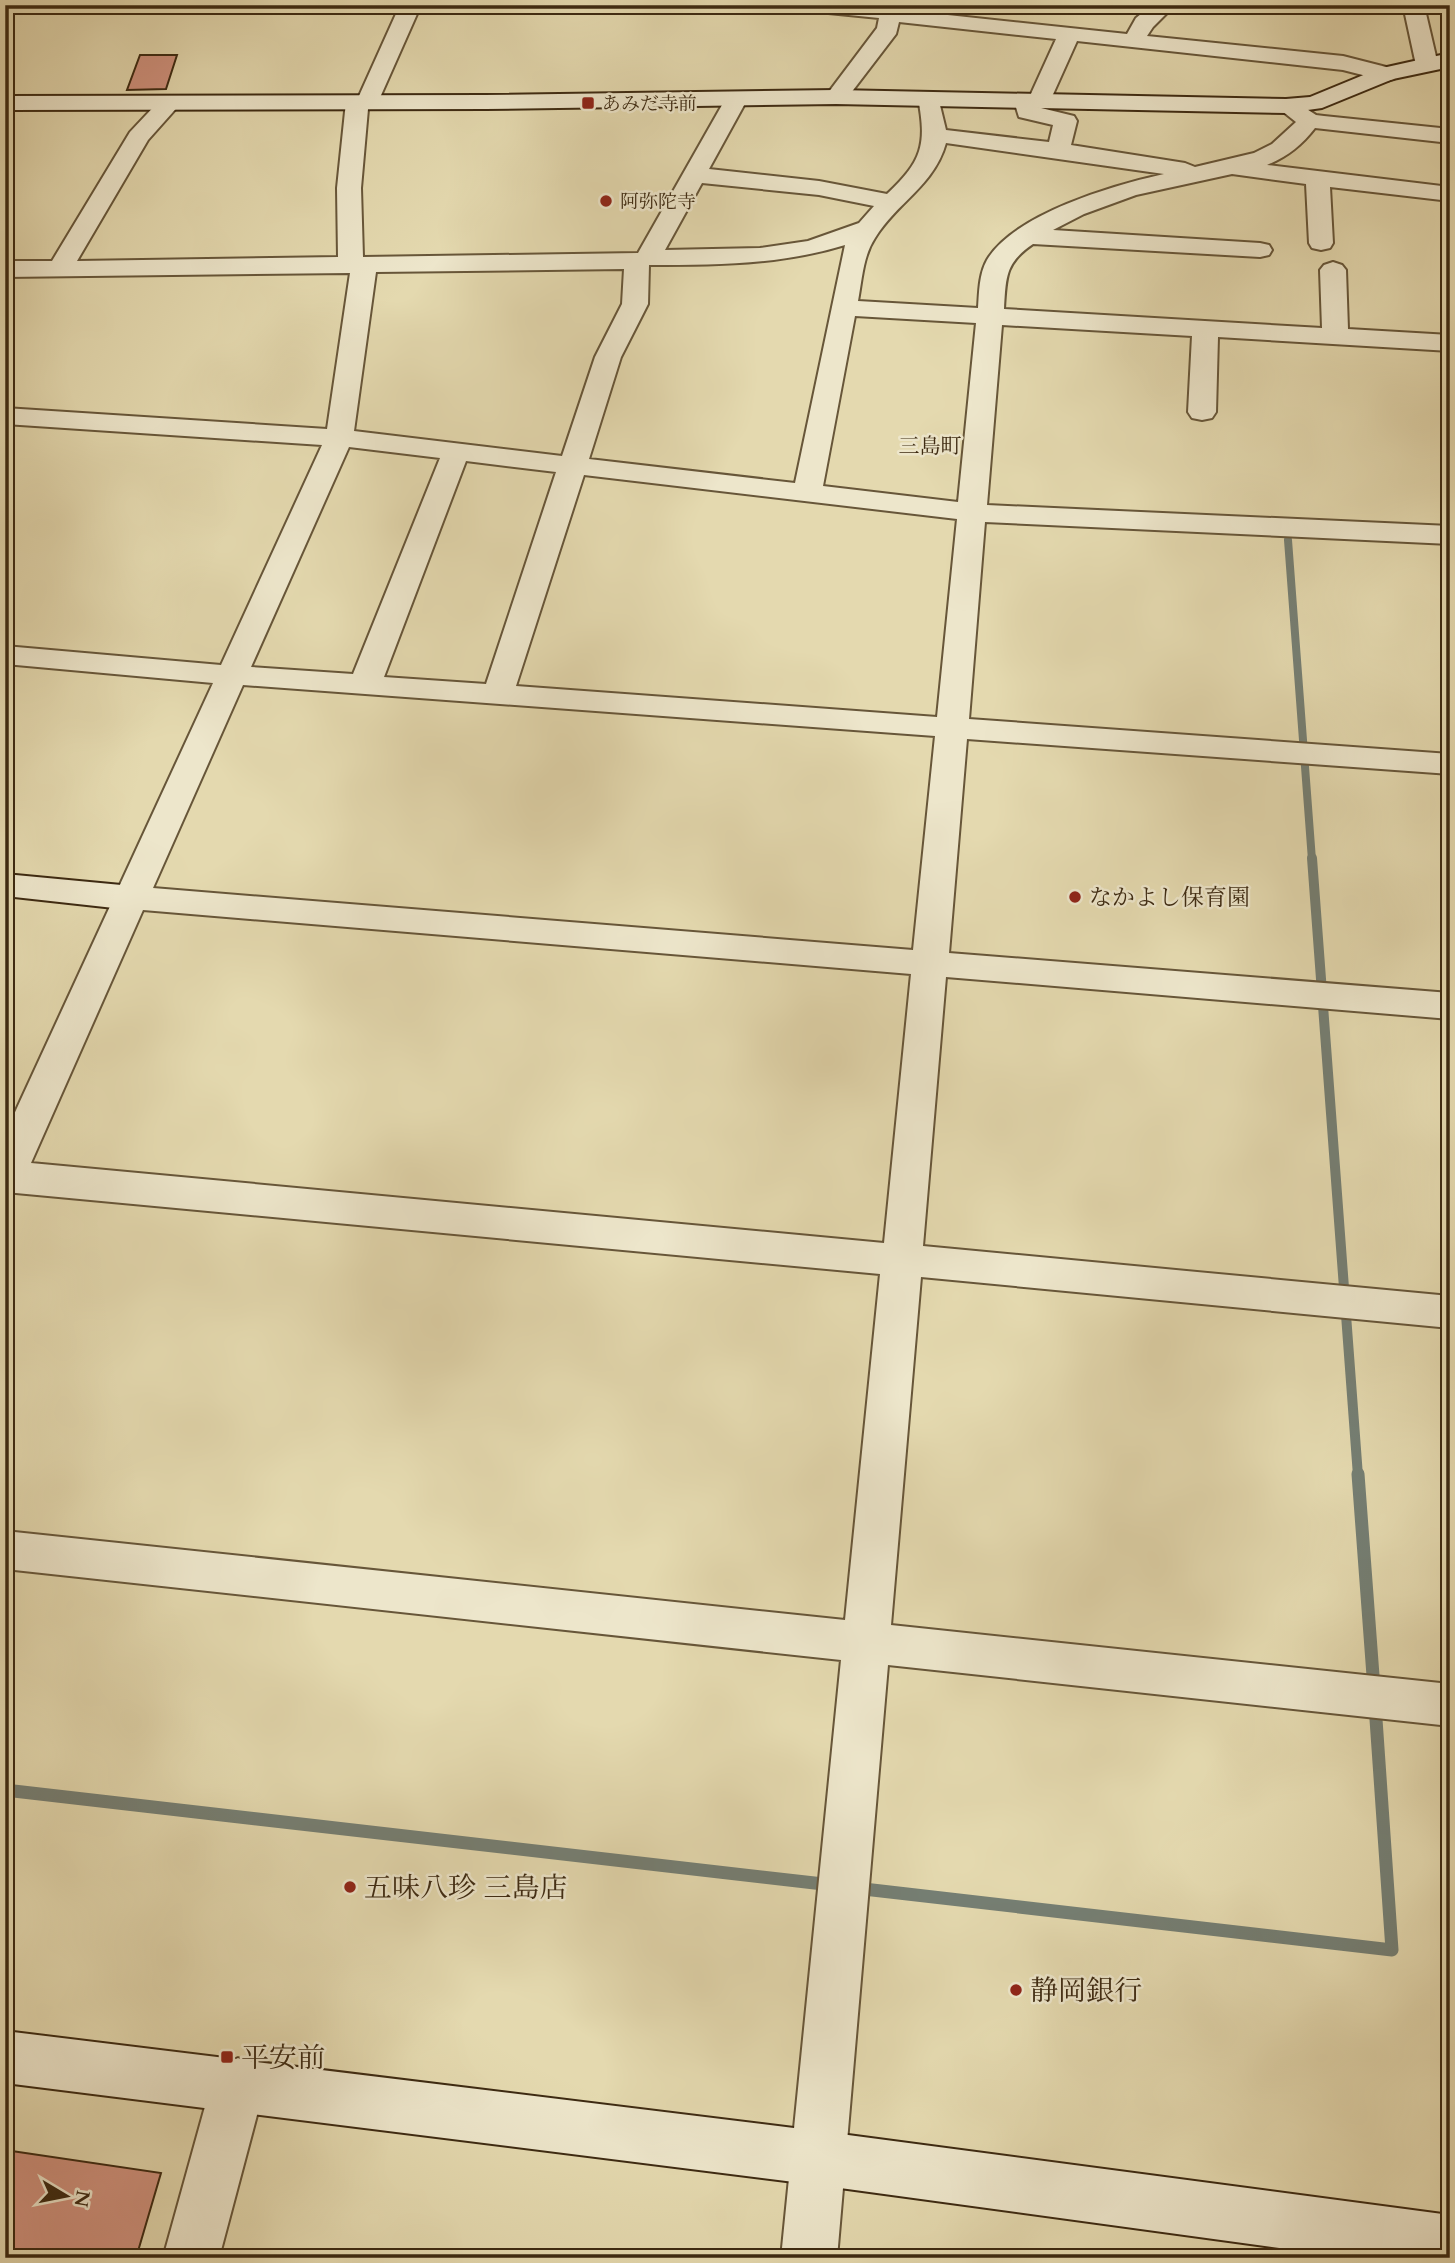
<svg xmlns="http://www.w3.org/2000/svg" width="1455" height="2263" viewBox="0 0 1455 2263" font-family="Cardo,'Noto Serif JP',serif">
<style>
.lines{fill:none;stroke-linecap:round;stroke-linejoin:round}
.stream-far2{stroke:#757f74;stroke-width:8}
.stream-far1{stroke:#757f74;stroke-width:10}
.stream{stroke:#757f74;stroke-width:13}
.building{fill:#cf917d;stroke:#3d2a12;stroke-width:2}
.street-casing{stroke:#675639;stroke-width:4}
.secondary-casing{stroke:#3d2a12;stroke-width:4}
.street{fill:#ede6cb;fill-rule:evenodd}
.secondary{fill:#ede6cb;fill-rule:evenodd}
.poi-dot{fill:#8f2418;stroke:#ede6cb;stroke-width:2.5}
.labels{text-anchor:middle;stroke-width:5;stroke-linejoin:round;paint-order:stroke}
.far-poi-label{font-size:19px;fill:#3d2a12;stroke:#ede6cb;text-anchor:start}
.far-neighbourhood-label{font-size:21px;fill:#3d2a12;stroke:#ede6cb}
.poi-label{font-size:23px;fill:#3d2a12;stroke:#ede6cb;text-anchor:start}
.near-poi-label{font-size:28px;fill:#3d2a12;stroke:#ede6cb;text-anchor:start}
</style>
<rect width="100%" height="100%" fill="#e4d9af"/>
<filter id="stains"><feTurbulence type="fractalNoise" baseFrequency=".00286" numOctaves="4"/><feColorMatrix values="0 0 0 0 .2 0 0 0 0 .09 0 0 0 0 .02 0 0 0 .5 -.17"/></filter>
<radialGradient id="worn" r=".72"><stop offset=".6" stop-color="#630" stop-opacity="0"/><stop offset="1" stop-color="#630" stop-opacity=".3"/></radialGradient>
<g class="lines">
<path class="stream-far2" d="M 1288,540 L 1312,860"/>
<path class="stream-far1" d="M 1312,858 L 1358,1476"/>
<path class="stream" d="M 1358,1474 L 1374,1689
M 5,1790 L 832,1885
M 855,1888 L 1392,1950 L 1375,1705"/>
</g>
<path class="building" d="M 140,55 L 177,55 L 166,89 L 127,90 Z
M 5,2150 L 161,2173 L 136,2258 L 5,2258 Z"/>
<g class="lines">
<g class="street-casing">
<path id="street" d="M 5,5 L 102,5 L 99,9 L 92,11 L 5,12 Z
M 400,5 L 421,5 L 378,102 L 375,107 L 368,109 L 361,188 L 363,257 L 638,253 L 726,98 L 729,93 L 745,93 L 748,98 L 709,169 L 819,181 L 887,194 C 922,161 927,145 918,98 L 921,93 L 937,93 L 946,130 L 1049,142 L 1053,125 L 1019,117 L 1014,101 L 1017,96 L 1030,96 L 1056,39 L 899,22 L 896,34 L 844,102 L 828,102 L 825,97 L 877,28 L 879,18 L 808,11 L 801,9 L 798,5 L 901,5 L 901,10 L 1127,34 L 1136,18 L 1152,5 L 1175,5 L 1153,27 L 1147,36 L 1343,56 L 1394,69 L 1397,74 L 1394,79 L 1386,81 L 1343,70 L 1077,41 L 1050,101 L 1047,106 L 1037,107 L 1074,116 L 1077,121 L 1071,145 L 1185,163 L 1195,167 L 1254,153 L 1272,144 L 1296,122 L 1277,107 L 1280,102 L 1296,102 L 1316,115 L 1324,116 L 1450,129 L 1450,143 L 1315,128 C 1302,145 1287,157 1267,165 L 1450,187 L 1450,201 L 1330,187 L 1333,243 L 1330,248 L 1321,250 L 1312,248 L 1309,243 L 1306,184 L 1232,174 L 1136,195 L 1084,214 L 1053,230 L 1260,243 L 1269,245 L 1272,250 L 1269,255 L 1260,257 L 1033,244 C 1005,263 1006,277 1004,309 L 1322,328 L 1320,270 L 1324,265 L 1333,262 L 1342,265 L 1346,270 L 1348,329 L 1450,335 L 1450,351 L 1218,337 L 1216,412 L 1212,418 L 1202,420 L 1192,418 L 1188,412 L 1192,336 L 1002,325 L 987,505 L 1450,526 L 1450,544 L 985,522 L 969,719 L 1450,754 L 1450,774 L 967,739 L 949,953 L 1450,993 L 1450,1019 L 946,977 L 923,1246 L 1450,1296 L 1450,1328 L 921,1277 L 891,1625 L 1450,1684 L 1450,1726 L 888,1665 L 837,2258 L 781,2258 L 841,1660 L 5,1569 L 5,1531 L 845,1620 L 880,1274 L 5,1192 L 5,1134 L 213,683 L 5,664 L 5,646 L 221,665 L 322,445 L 5,424 L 5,408 L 327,429 L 350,273 L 5,277 L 5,261 L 52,261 L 130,132 L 162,98 L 178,98 L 181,103 L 148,140 L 77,261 L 338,257 L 337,188 L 346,102 L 349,97 L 359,96 ZM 946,143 L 1164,174 C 1114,185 1014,214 987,260 C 979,274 979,293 978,308 L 858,301 C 862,280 863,256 875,238 C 896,203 934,186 946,143 ZM 702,183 L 819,195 L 874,206 L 859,223 L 808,241 L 760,248 L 665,250 ZM 845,245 L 795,483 L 589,459 L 621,357 L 648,304 L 649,265 C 717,265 780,265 845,245 ZM 624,269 L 622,304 L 595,357 L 562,456 L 354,431 L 376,272 ZM 855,316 L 976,323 L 958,502 L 823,486 ZM 349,447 L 440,458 L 353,674 L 251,667 ZM 466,461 L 556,472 L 486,684 L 384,677 ZM 584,475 L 957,519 L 937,717 L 516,686 ZM 243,685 L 935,736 L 913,950 L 153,888 ZM 143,910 L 911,974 L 884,1243 L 31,1163 Z
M 1403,5 L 1424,5 L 1438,65 L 1435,70 L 1419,70 L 1416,65 Z
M 238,2058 L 257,2066 L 265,2085 L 219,2258 L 163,2258 L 211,2085 L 219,2066 Z
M 1321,2198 L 1341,2206 L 1349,2226 L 1351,2258 L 1295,2258 L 1293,2226 L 1301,2206 Z"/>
</g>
<g class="secondary-casing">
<path id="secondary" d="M 1450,53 L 1450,67 L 1393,79 L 1322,108 L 1286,113 L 836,104 L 485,109 L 5,110 L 5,96 L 485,95 L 836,90 L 1286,99 L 1310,97 L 1378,69 Z
M 5,874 L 132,886 L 144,890 L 149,898 L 144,906 L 132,910 L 5,896 Z
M 5,2031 L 818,2131 L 1450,2215 L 1450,2258 L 1353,2258 L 818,2185 L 5,2083 Z"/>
</g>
<use href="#street" class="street"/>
<use href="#secondary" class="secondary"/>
</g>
<g class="poi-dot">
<rect x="581" y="96" width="14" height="14" rx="3.5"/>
<circle cx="606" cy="201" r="7"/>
<circle cx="1075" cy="897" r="7"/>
<circle cx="350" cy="1887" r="7"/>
<circle cx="1016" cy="1990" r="7"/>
<rect x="220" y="2050" width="14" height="14" rx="3.5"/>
</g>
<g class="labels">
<g class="far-poi-label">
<text x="602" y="110">あみだ寺前</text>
<text x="620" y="208">阿弥陀寺</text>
</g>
<g class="far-neighbourhood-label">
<text x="930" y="453">三島町</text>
</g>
<g class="poi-label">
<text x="1089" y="905">なかよし保育園</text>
</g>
<g class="near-poi-label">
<text x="364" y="1897">五味八珍 三島店</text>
<text x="1030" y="2000">静岡銀行</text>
<text x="241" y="2067">平安前</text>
</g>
</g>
<rect width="1455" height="2263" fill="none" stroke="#e4d9af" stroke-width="28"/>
<rect x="7" y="7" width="1441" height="2249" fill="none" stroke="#3d2a12" stroke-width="3.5"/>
<rect x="14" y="14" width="1427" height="2235" fill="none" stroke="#3d2a12" stroke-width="2"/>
<g transform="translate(66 2196) rotate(100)" stroke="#ede6cb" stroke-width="5" paint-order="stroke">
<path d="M0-5L12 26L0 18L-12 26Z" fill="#3d2a12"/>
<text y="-10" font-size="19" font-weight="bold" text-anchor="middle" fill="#3d2a12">N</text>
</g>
<rect width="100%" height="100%" filter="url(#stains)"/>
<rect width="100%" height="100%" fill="url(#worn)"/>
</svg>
